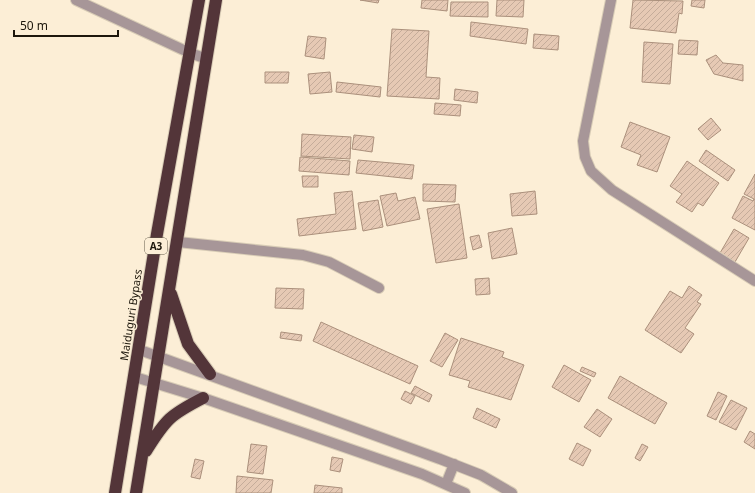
<svg xmlns="http://www.w3.org/2000/svg" width="755" height="493" viewBox="0 0 755 493" font-family="'Noto Sans',sans-serif">
<style>
.building{fill:url(#building-hatch);stroke:#ab907c}
.lines{fill:none;stroke-linecap:round;stroke-linejoin:round}
.minor-casing{stroke:#d8ccb6;stroke-width:12}
.highway-casing{stroke:#d8ccb6;stroke-width:14}
.minor{stroke:#a79698;stroke-width:10}
.highway{stroke:#533539;stroke-width:12}
.labels{text-anchor:middle;stroke-width:3;stroke-linejoin:round;paint-order:stroke}
.shield{fill:#fceed6;stroke:#605849;stroke-width:1}
.shield-label{font-size:10px;font-weight:bold;fill:#1d170c}
.street-label{font-size:11px;fill:#1d170c;stroke:#fceed6}
</style>
<defs>
<pattern id="building-hatch" width="6" height="6" patternUnits="userSpaceOnUse"><rect width="6" height="6" fill="#e6c9b4"/><path d="M-1 1l2-2M0 6l6-6M5 7l2-2" fill="none" stroke="#c5ac9a"/></pattern>
</defs>
<rect width="100%" height="100%" fill="#fceed6"/>
<path class="building" d="M 360,0 L 379,0 L 378,3 Z
M 422,0 L 448,0 L 447,11 L 421,8 Z
M 497,0 L 524,0 L 523,17 L 496,16 Z
M 633,0 L 683,1 L 682,14 L 679,13 L 676,33 L 630,28 Z
M 692,0 L 705,0 L 704,8 L 691,6 Z
M 451,2 L 488,2 L 488,17 L 450,16 Z
M 471,22 L 528,29 L 526,44 L 470,36 Z
M 392,29 L 429,31 L 426,77 L 440,78 L 439,99 L 387,96 Z
M 534,34 L 559,36 L 558,50 L 533,48 Z
M 308,36 L 326,38 L 324,59 L 305,56 Z
M 679,40 L 698,41 L 697,55 L 678,54 Z
M 644,42 L 673,44 L 670,84 L 642,82 Z
M 716,55 L 723,63 L 743,65 L 743,81 L 714,74 L 706,60 Z
M 265,72 L 289,72 L 288,83 L 265,83 Z
M 330,72 L 332,92 L 310,94 L 308,74 Z
M 337,82 L 381,87 L 380,97 L 336,92 Z
M 455,89 L 478,92 L 477,103 L 454,100 Z
M 435,103 L 461,105 L 460,116 L 434,114 Z
M 711,118 L 721,130 L 708,140 L 698,129 Z
M 630,122 L 670,137 L 657,172 L 637,165 L 641,155 L 621,147 Z
M 302,134 L 351,137 L 350,159 L 301,156 Z
M 354,135 L 374,137 L 372,152 L 352,149 Z
M 706,150 L 735,170 L 728,181 L 699,161 Z
M 300,157 L 350,161 L 349,175 L 299,171 Z
M 358,160 L 414,165 L 412,179 L 356,173 Z
M 687,161 L 719,183 L 703,206 L 698,203 L 692,212 L 676,202 L 682,194 L 670,186 Z
M 755,174 L 755,230 L 732,218 L 743,196 L 753,201 L 754,199 L 744,194 Z
M 302,176 L 318,176 L 318,187 L 303,187 Z
M 423,184 L 456,185 L 455,202 L 423,201 Z
M 352,191 L 356,229 L 299,236 L 297,219 L 336,214 L 334,193 Z
M 535,191 L 537,214 L 512,216 L 510,194 Z
M 396,193 L 398,201 L 415,197 L 420,219 L 387,226 L 380,196 Z
M 378,200 L 383,227 L 363,231 L 358,203 Z
M 459,204 L 467,258 L 436,263 L 427,209 Z
M 512,228 L 517,254 L 492,259 L 488,233 Z
M 734,229 L 749,238 L 735,262 L 720,253 Z
M 479,235 L 482,247 L 473,250 L 470,237 Z
M 489,278 L 490,294 L 476,295 L 475,279 Z
M 689,286 L 702,295 L 697,302 L 701,304 L 685,328 L 694,334 L 681,353 L 645,330 L 670,291 L 682,298 Z
M 276,288 L 304,289 L 303,309 L 275,308 Z
M 321,322 L 418,366 L 410,384 L 313,341 Z
M 281,332 L 302,335 L 301,341 L 280,338 Z
M 445,333 L 458,340 L 442,367 L 430,361 Z
M 461,338 L 504,352 L 502,357 L 524,365 L 511,400 L 468,387 L 470,381 L 449,375 Z
M 564,365 L 591,380 L 579,402 L 552,387 Z
M 582,367 L 596,373 L 594,377 L 580,371 Z
M 620,376 L 667,403 L 655,424 L 608,398 Z
M 415,386 L 432,395 L 429,402 L 411,393 Z
M 405,391 L 415,396 L 411,404 L 401,399 Z
M 718,392 L 727,396 L 716,420 L 707,416 Z
M 731,400 L 747,408 L 736,430 L 719,422 Z
M 477,408 L 500,419 L 496,428 L 473,418 Z
M 597,409 L 612,419 L 600,437 L 584,427 Z
M 750,431 L 755,434 L 755,449 L 744,442 Z
M 577,443 L 591,450 L 583,466 L 569,459 Z
M 251,444 L 267,446 L 263,474 L 247,472 Z
M 642,444 L 648,447 L 640,461 L 635,458 Z
M 332,457 L 343,459 L 340,472 L 330,470 Z
M 195,459 L 204,461 L 200,479 L 191,477 Z
M 237,476 L 273,480 L 271,493 L 236,493 Z
M 315,485 L 342,488 L 342,493 L 314,493 Z"/>
<g class="lines">
<g class="minor-casing">
<path id="minor" d="M 76,0 L 190,53 L 207,59
M 611,0 L 583,141 L 585,157 L 591,171 L 612,190 L 755,281
M 178,242 L 303,255 L 329,262 L 379,288
M 140,350 L 440,459 L 481,475 L 512,493
M 135,377 L 203,398 L 422,474 L 465,493
M 446,484 L 454,464"/>
</g>
<g class="highway-casing">
<path id="highway" d="M 171,294 L 188,344 L 210,374
M 146,451 C 166,419 170,415 203,398
M 115,493 L 157,234 L 199,0
M 136,493 L 216,0"/>
</g>
<use href="#minor" class="minor"/>
<use href="#highway" class="highway"/>
</g>
<g class="labels">
<rect class="shield" x="145" y="238" width="22" height="16" rx="3"/>
<g class="shield-label">
<text x="156" y="250">A3</text>
</g>
<g class="street-label">
<text transform="translate(131 315) rotate(-81)" y="4">Maiduguri Bypass</text>
</g>
</g>
<path d="M14 30v6h104v-6" fill="none" stroke="#1d170c" stroke-width="2"/>
<text x="20" y="30" font-size="12" fill="#1d170c" stroke="#fceed6" stroke-width="3" paint-order="stroke">50 m</text>
</svg>
